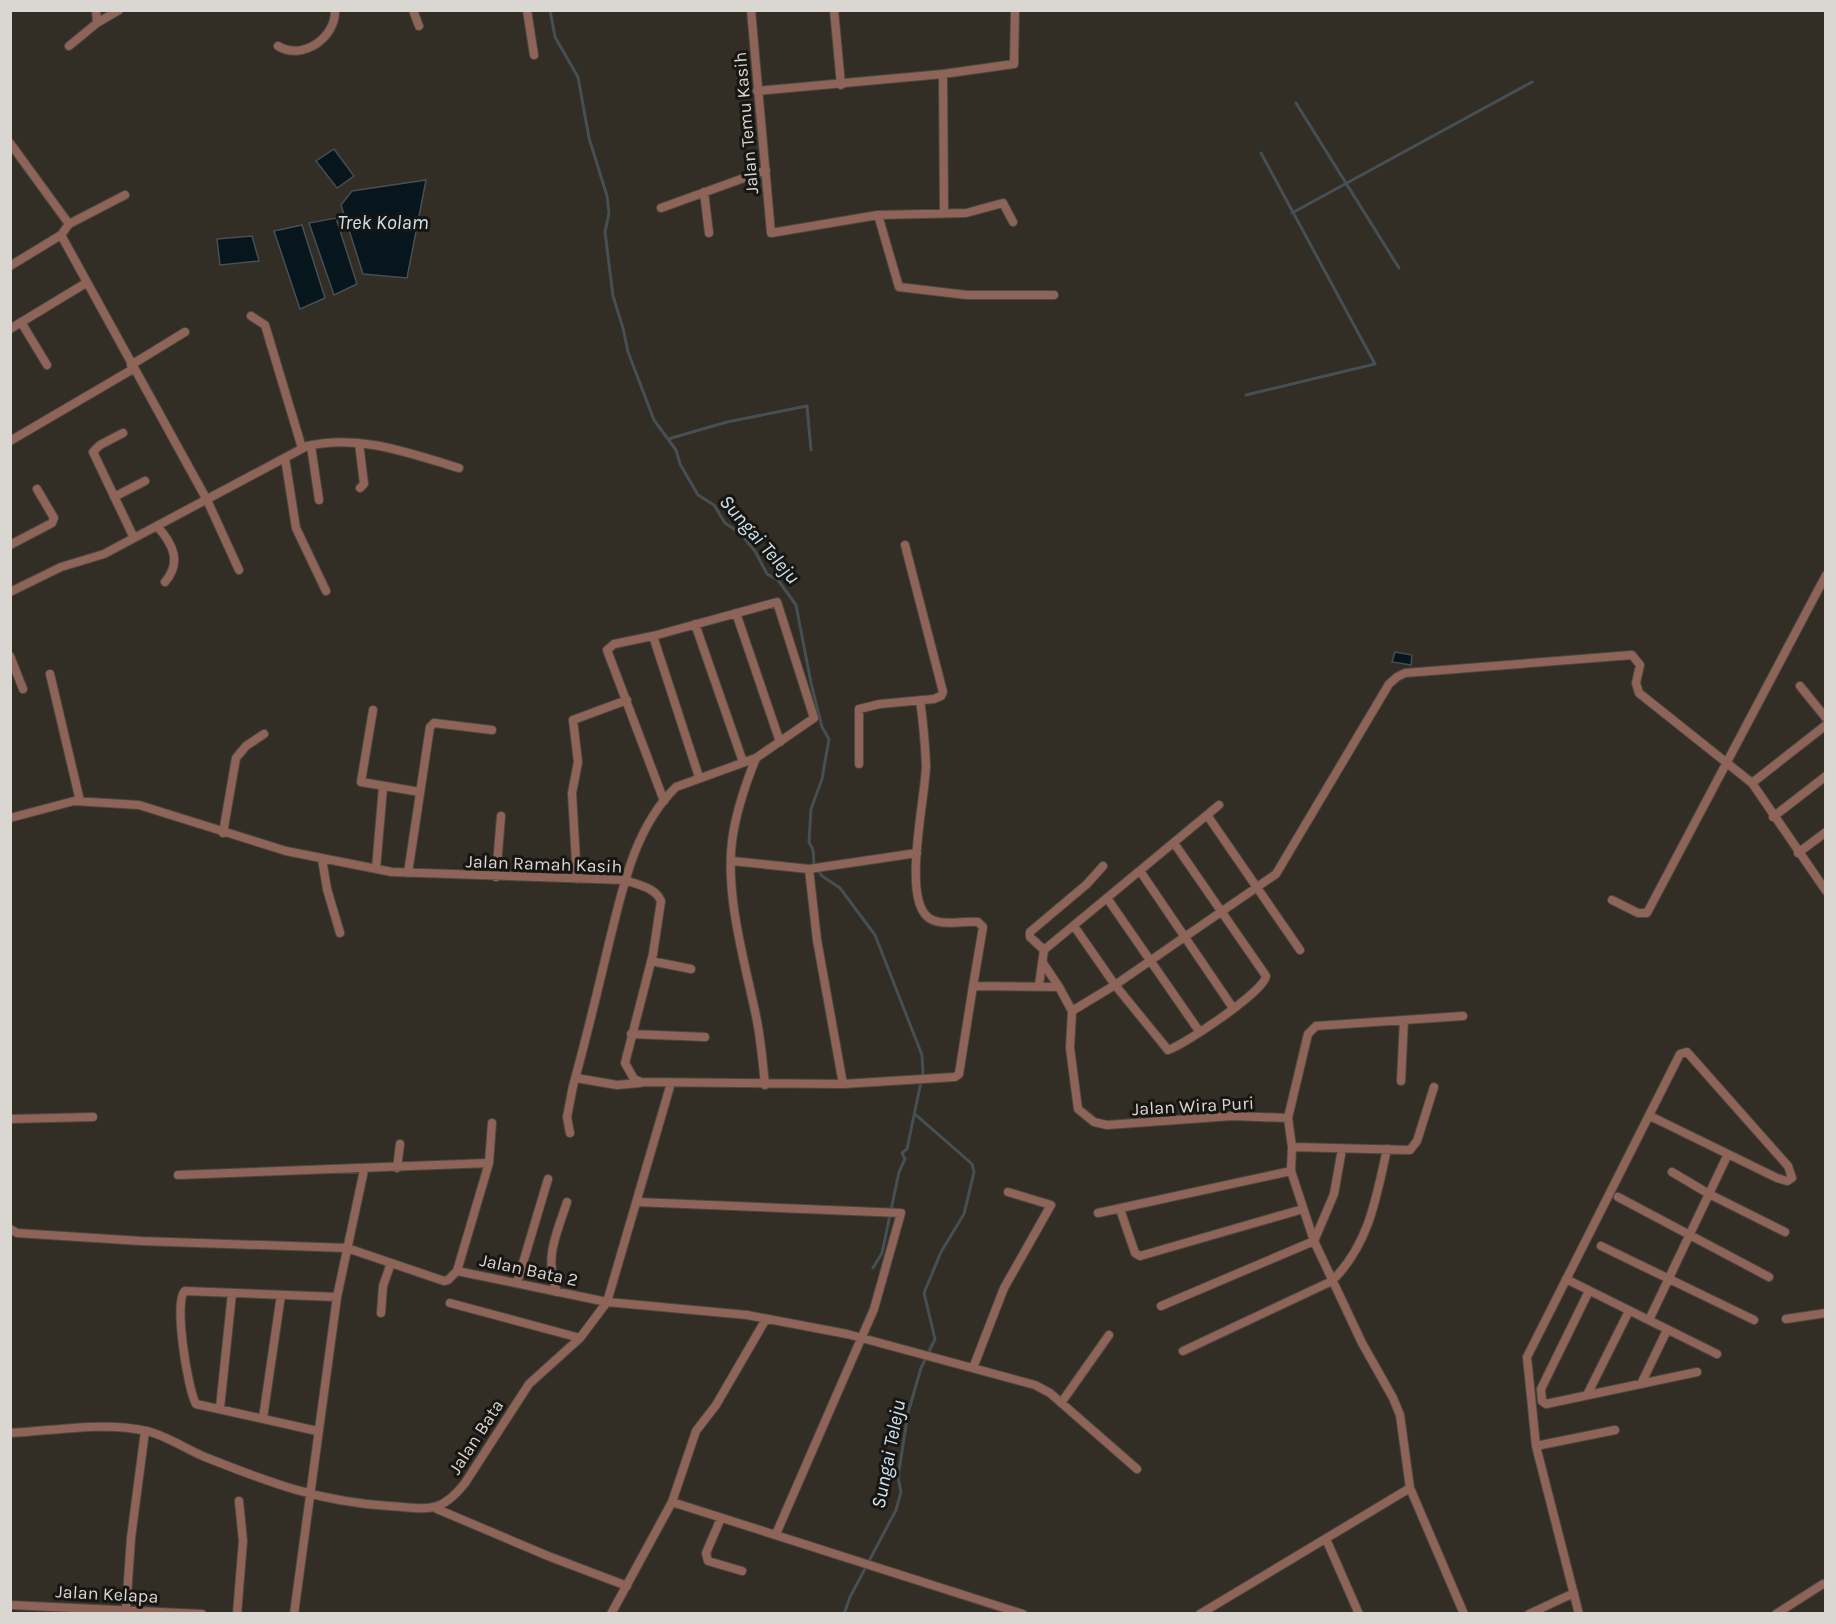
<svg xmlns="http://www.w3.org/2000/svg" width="1836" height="1624" viewBox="0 0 1836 1624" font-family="Karla,sans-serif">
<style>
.water{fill:#07151d;stroke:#464f53;stroke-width:1.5}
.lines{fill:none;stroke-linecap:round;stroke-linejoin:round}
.stream{stroke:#464f53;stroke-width:3}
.street-casing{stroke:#4d4841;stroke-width:10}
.street{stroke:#8e6459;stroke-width:8}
.labels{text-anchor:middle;stroke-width:6;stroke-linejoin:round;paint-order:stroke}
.street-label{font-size:18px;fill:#dad7d2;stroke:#181612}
.water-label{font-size:20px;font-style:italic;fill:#cbe2f0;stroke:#181612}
</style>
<rect width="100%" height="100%" fill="#322d25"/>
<path class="water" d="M 334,149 L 354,176 L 337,188 L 316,161 Z
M 426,180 L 407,278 L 363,274 L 341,205 L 352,191 Z
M 336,218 L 357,284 L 334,295 L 309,223 Z
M 302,225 L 325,298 L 300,309 L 274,231 Z
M 252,236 L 259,261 L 220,265 L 217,239 Z
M 1395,652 L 1412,655 L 1411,665 L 1392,662 Z"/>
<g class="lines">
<path class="stream" d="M 550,10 L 555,37 L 578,77 L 589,138 L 607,196 L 609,213 L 605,232 L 613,296 L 623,328 L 628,352 L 654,420 L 676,450 L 680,464 L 698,495 L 714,505 L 725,523 L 740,533 L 755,551 L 767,574 L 778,580 L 796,605 L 811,683 L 822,727 L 829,739 L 822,779 L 811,809 L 809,842 L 813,850 L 814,863 L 822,876 L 840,888 L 875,935 L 922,1055 L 923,1072 L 907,1149 L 902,1153 L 905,1159 L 899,1172 L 882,1253 L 873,1268
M 1296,103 L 1399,268
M 1292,213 L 1532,82
M 1246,395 L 1375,364 L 1261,153
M 668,439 L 727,422 L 807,406 L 811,450
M 844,1614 L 850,1597 L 896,1510 L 901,1492 L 898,1477 L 908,1413 L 921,1368 L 935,1339 L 924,1293 L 941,1252 L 964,1214 L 974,1172 L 972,1164 L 963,1156 L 916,1115"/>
<g class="street-casing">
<path id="street" d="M 413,10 L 419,26
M 527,10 L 534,55
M 751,10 L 771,233 L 878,215 L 966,213 L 1003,203 L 1013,222
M 834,10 L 841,85
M 97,23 L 119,10
M 69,46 L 97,23 L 96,10
M 278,46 C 302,61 336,38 335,10
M 943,74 L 944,213
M 757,91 L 943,74 L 1014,64 L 1015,10
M 10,143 L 69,224
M 704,192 L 709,233
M 661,208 L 766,170
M 878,215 L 899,287 L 967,295 L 1054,295
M 61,235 L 207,500 L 239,570
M 10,266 L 61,235 L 69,224 L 125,195
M 251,316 L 265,325 L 302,448
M 21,322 L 47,365
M 10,329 L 86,283
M 131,365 L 185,332
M 123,433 L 100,445 L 93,452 L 134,538
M 10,441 L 133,369
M 359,443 L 364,484 L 360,488
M 311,446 L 319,500
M 285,458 L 296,528 L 326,591
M 114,497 L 145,481
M 157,526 C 173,544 182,562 165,582
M 10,545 L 52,523 L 54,518 L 37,489
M 10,592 L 61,567 L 104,554 L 307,446 C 360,434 409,453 459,468
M 736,613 L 780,742
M 695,624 L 743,762
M 653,636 L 614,644 L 607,650 L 664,801
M 10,656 L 23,689
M 50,674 L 80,801
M 1800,686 L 1826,718
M 920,700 C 923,721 925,743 926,765 C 926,796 901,899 929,918 C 942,927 963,920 978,922 L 983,927 L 973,986
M 373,710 L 361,782 L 420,792
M 756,758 C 745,785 736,811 732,841 C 725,898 746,966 757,1021 C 761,1042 763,1064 765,1085
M 859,764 L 859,709 L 880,704 L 934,699 L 941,696 L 943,692 L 905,545
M 1752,783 L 1826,725
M 1207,815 L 1300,950
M 1773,817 L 1826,776
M 10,818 L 74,801 L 139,805 L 286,851 L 392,872 L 625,880 C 638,885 655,887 661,901 L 653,954 L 625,1063 L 634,1079 L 641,1082 L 843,1084 L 955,1077 L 959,1074 L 973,986 L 1059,987 L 1072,1011 L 1070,1048 L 1078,1109 L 1094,1122 L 1107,1125 L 1232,1116 L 1288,1118 L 1292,1147 L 1291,1171 L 1314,1241 L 1362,1343 L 1393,1398 L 1400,1415 L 1410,1488 L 1464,1614
M 223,833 L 236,758 L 246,746 L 264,734
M 1798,853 L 1826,832
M 322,859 L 327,889 L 340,933
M 732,861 L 809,869 L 917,853
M 376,869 L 383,787
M 809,869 L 817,940 L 843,1084
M 1140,871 L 1233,1008
M 408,873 L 430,727 L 434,723 L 492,730
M 496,877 L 501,816
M 577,879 L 572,793 L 578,762 L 573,720 L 627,700
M 1107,898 L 1199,1031
M 1612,900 L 1638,913 L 1647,913 L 1826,575
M 1074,926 L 1115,985 L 1168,1050 C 1184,1045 1265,991 1266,976 L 1174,843
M 1044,950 L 1030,937 L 1030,932 L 1087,884 L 1103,866
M 651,961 L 691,969
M 1043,963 L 1059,987
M 1039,985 L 1044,950 L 1219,805
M 1072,1011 L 1115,985 L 1276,874 L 1389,684 L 1397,677 L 1405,673 L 1632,655 L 1640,665 L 1636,683 L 1639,693 L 1752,783 L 1826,891
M 631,1034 L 705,1037
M 576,1078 L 617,1085 L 640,1083
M 1401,1081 L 1404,1020
M 1288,1118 L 1308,1034 L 1316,1026 L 1463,1016
M 10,1119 L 93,1117
M 570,1133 L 567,1117 L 573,1086 C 586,1040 597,993 608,947 C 622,892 633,829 676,787 L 756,758 L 814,718 L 777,602 L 653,636 L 699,777
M 1292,1147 L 1410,1150 L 1417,1141 L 1434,1087
M 397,1168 L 400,1144
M 1672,1172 L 1709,1194 L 1785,1232
M 178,1175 L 489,1163
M 1618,1197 L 1769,1277
M 637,1202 L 901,1213 L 874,1309 L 776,1534
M 1120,1209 L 1135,1253 L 1140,1256 L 1303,1209
M 1098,1213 L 1291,1171
M 10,1229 L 17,1233 L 141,1241 L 347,1248 L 444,1281 L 448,1280 L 457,1271 L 607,1302 L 747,1315 L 847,1334 L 1035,1385 L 1050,1393 L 1137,1469
M 1601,1246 L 1754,1320
M 457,1271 L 489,1163 L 492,1123
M 1566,1279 L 1717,1354
M 517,1283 L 548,1179
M 1589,1291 L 1541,1389 L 1542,1401 L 1546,1404 L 1697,1372
M 557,1292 C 544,1257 556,1236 567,1202
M 450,1303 L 580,1338
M 1161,1306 L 1314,1241 L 1334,1194 L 1342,1149
M 381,1313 L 383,1286 L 391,1263
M 1786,1319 L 1826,1313
M 1649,1320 L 1728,1154
M 1183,1351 L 1332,1281 C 1369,1244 1376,1199 1387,1149
M 973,1368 L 1004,1288 L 1051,1205 L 1008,1192
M 1641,1384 L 1667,1330
M 1587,1395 L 1629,1311
M 1061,1403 L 1109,1335
M 220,1408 L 232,1293
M 263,1418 L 281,1295
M 317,1431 L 196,1404 C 188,1391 173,1300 185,1291 L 337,1297
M 10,1433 C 54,1431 104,1421 147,1431 C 167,1436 186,1449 205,1457 C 268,1482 320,1502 389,1506 C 426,1508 439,1516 465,1483 L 529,1384 L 580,1338 L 607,1302 L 671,1083
M 1536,1446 L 1615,1430
M 672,1502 L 1023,1614
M 437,1509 L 548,1556 L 627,1586
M 721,1518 L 706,1553 L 708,1561 L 742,1571
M 1326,1539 L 1359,1614
M 10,1605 L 202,1614
M 126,1610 L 131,1538 L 145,1431
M 237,1614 L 243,1541 L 239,1501
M 294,1614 L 337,1297 L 364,1170
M 611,1614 L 672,1502 L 696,1431 L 716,1405 L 766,1319
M 1200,1614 L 1410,1488
M 1529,1614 L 1574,1593
M 1579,1614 L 1536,1446 L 1527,1357 L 1680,1054 L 1687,1052 L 1788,1166 L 1792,1178 L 1787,1181 L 1777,1178 L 1650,1116
M 1776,1614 L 1823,1584"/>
</g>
<use href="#street" class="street"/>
</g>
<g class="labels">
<g class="street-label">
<text transform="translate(746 123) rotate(-95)" y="6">Jalan Temu Kasih</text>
<text transform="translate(544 864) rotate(2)" y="6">Jalan Ramah Kasih</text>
<text transform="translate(1193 1106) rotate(-3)" y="6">Jalan Wira Puri</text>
<text transform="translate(529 1270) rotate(12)" y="6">Jalan Bata 2</text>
<text transform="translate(476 1437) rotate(-57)" y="6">Jalan Bata</text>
<text transform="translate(107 1594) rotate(3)" y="6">Jalan Kelapa</text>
</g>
<g class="water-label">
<text x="383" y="229">Trek Kolam</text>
<text transform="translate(760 539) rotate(49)" y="7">Sungai Teleju</text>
<text transform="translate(888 1454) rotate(-79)" y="7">Sungai Teleju</text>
</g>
</g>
<rect width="1836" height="1624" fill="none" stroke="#dad7d2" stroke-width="24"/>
</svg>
